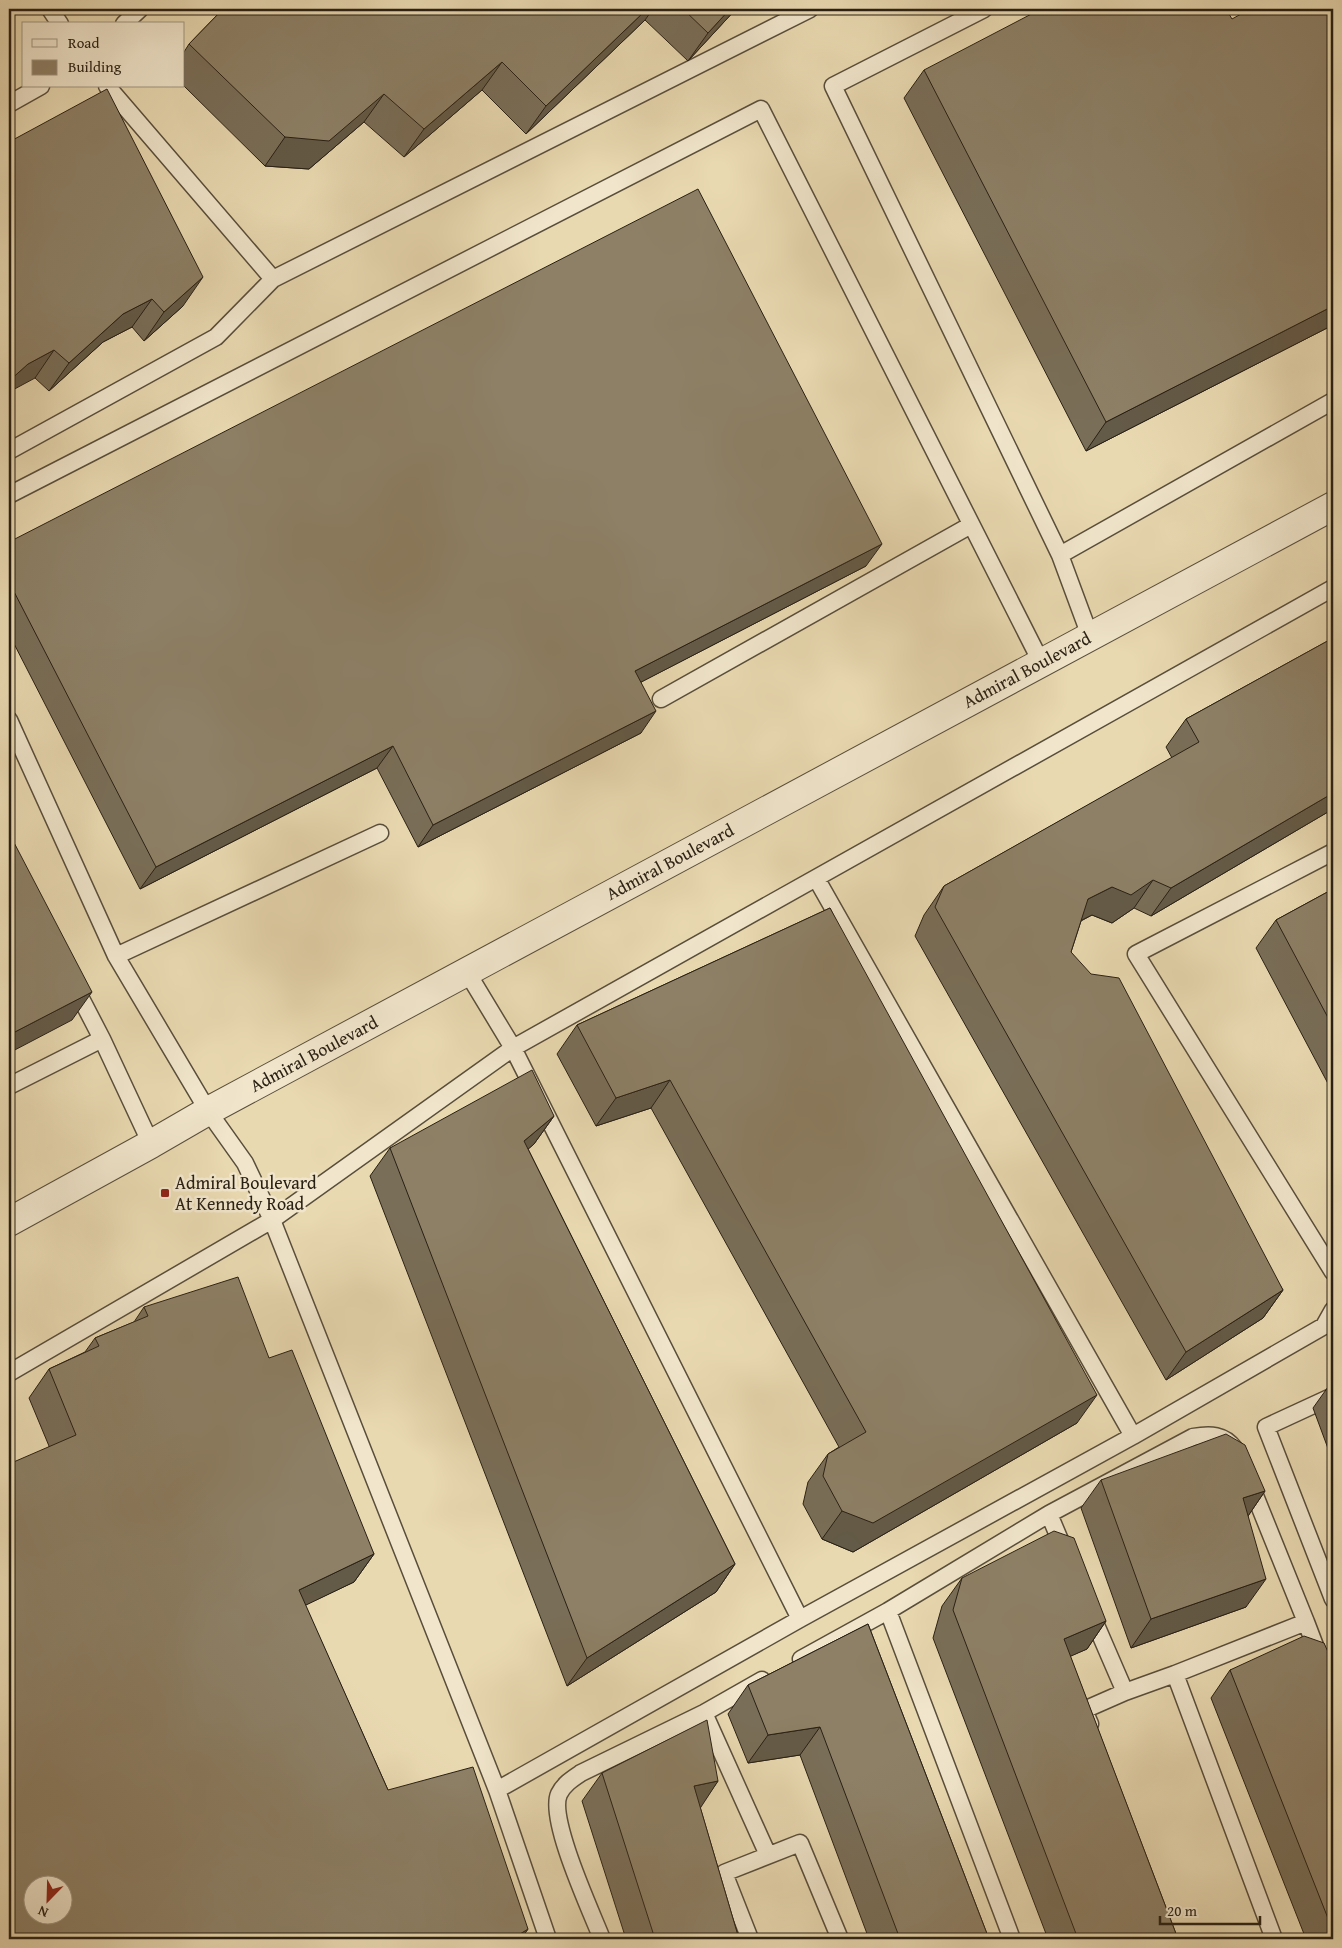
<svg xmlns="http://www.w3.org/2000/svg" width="1342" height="1948" viewBox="0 0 1342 1948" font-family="'Gentium Book Plus',serif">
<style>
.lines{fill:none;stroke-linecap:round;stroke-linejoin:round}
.service-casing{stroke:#594e3b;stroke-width:19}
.minor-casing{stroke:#594e3b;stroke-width:30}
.service{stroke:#f1e6cc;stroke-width:16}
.minor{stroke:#f1e6cc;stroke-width:28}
.wall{fill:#796e58;stroke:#292014}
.shaded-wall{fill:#635a47;stroke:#292014}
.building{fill:#8d8066;stroke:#292014;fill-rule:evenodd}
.poi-dot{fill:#8f2418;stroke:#f1e6cc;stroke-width:2}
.labels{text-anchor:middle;stroke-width:5;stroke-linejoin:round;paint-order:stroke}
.street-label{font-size:18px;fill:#292014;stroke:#f1e6cc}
.poi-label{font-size:18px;fill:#292014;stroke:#f1e6cc;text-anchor:start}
</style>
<rect width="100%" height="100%" fill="#e9d9b1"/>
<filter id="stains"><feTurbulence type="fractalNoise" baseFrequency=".004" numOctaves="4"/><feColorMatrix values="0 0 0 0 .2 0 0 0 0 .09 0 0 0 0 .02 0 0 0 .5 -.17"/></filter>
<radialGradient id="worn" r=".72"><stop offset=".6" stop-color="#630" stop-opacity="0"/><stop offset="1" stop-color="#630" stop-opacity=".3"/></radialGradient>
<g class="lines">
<g class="service-casing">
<path id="service" d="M 50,9 L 60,24
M 984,9 L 833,86 L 1060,555
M 124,24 L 140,9
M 107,86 L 273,279 L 810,9
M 9,104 L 41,86
M 9,451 L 216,337 L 273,279
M 9,495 L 761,109 L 1041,662
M 1090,636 L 1060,555 L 1333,401
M 661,699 L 971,525
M 9,720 L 116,956 L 208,1111 L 245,1163 L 272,1220 L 497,1790 L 548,1939
M 1333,852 L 1136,954 L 1333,1272
M 816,878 L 1333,588
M 116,956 L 380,833
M 467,972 L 513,1048 L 800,1619
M 73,983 L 102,1039
M 9,1086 L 102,1039 L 151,1144
M 9,1373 L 272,1220 L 513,1048 L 816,878 L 1133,1436 L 800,1619 L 497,1790
M 1333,1396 L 1266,1427 L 1333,1599
M 1133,1436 L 1324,1326 L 1333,1310
M 1250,1483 L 1306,1622
M 1049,1514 L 1065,1552
M 888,1611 L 1012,1939
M 1090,1611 L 1125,1692
M 801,1659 L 888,1611 L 1049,1514 L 1193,1437 C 1210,1434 1224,1434 1235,1449
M 1175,1674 L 1306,1622 L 1333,1693
M 704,1713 L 768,1855
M 1090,1724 L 1084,1710 L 1125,1692 L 1175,1674 L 1274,1939
M 602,1939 C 591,1911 548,1819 559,1794 C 564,1784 572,1779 581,1773 L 704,1713 L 762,1680
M 750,1939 L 724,1873 L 800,1843 L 840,1939"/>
</g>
<g class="minor-casing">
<path id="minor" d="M 9,1222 L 151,1144 L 208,1111 L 1333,506"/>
</g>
<use href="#service" class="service"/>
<use href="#minor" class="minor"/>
</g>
<path class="wall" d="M 223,9 L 736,9 L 688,61 L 645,20 L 526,134 L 482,90 L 404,157 L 364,122 L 309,169 L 265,166 L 184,86 L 184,52 L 189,44 Z
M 924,70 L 1333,325 L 1086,451 L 904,98 Z
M 9,142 L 183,306 L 144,341 L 132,327 L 103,342 L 49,391 L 35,378 Z
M 9,542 L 866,566 L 641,682 L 641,733 L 418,847 L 377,768 L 140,889 L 9,634 Z
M 1333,638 L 1333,809 L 1151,916 L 1134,908 L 1112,923 L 1092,915 L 1081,921 L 1071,952 L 1283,1290 L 1263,1318 L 1166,1380 L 915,936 L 924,915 L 944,886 L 1172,758 L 1166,747 L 1186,719 Z
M 1333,889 L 1333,1093 L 1256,948 L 1276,920 Z
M 830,908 L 1077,1423 L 853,1552 L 822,1539 L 803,1504 L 808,1482 L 828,1454 L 839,1447 L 651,1108 L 596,1126 L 557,1054 L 577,1025 Z
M 554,1116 L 534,1144 L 528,1149 L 735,1564 L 716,1592 L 567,1686 L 370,1176 L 390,1148 Z
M 144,1307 L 269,1358 L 374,1554 L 354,1582 L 305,1605 L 388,1790 L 528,1929 L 521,1939 L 9,1939 L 49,1446 L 29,1398 L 49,1369 L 85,1352 L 95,1338 L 134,1322 Z
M 1333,1380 L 1333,1462 L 1313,1408 Z
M 1101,1480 L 1265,1491 L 1248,1516 L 1246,1607 L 1131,1648 L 1081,1508 Z
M 962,1578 L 1106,1621 L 1087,1649 L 1070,1656 L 1178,1939 L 1048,1939 L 933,1638 L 942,1606 Z
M 868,1624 L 989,1939 L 869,1939 L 800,1755 L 748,1763 L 728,1714 L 748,1685 Z
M 1333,1663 L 1333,1939 L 1306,1939 L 1211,1698 L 1230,1670 Z
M 602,1773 L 718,1781 L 700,1807 L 739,1939 L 626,1939 L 582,1801 Z"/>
<path class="shaded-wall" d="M 647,9 L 653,9 L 645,20 L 526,134 L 546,106 Z
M 730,9 L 736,9 L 688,61 L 708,33 Z
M 502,62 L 482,90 L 404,157 L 424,129 Z
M 384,94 L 364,122 L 309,169 L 265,166 L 285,137 Z
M 203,277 L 183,306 L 144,341 L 164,312 Z
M 152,299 L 132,327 L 103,342 L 49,391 L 69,363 L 123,314 Z
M 1333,306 L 1333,325 L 1086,451 L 1106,422 Z
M 54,350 L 35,378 L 9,392 L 9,381 L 28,364 Z
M 882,544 L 866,566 L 620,693 L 635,671 Z
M 656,711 L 641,733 L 418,847 L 433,825 Z
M 393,746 L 377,768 L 140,889 L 156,867 Z
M 1333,793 L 1333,809 L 1151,916 L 1171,888 Z
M 1153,880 L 1134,908 L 1112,923 L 1092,915 L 1068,927 L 1088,899 L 1112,887 Z
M 92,992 L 72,1020 L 9,1053 L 9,1035 Z
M 670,1080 L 651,1108 L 596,1126 L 616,1098 Z
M 554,1116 L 534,1144 L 504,1170 L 524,1141 Z
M 1283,1290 L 1263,1318 L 1166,1380 L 1186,1352 Z
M 1097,1395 L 1077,1423 L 853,1552 L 822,1539 L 842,1511 Z
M 1265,1491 L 1246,1519 L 1243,1498 Z
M 374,1554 L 354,1582 L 279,1618 L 299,1590 Z
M 735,1564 L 716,1592 L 567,1686 L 587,1658 Z
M 1266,1579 L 1246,1607 L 1131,1648 L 1151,1619 Z
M 1106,1621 L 1087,1649 L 1044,1668 L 1064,1639 Z
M 820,1727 L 800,1755 L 748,1763 L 768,1735 Z
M 718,1781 L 699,1810 L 694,1786 Z
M 528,1929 L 521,1939 L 512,1939 Z"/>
<path class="building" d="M 223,9 L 647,9 L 546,106 L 502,62 L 424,129 L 384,94 L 329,141 L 285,137 L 189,44 Z
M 683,9 L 730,9 L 708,33 Z
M 1041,9 L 1226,9 L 1232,19 L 1250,9 L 1333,9 L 1333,306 L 1106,422 L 924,70 Z
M 107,89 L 203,277 L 164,312 L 152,299 L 123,314 L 69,363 L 54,350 L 28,364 L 9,381 L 9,142 Z
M 698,189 L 882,544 L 635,671 L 656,711 L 433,825 L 393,746 L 156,867 L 9,582 L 9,542 Z
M 1333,638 L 1333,793 L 1171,888 L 1153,880 L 1131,895 L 1112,887 L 1088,899 L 1071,952 L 1091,974 L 1119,978 L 1283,1290 L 1186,1352 L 935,907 L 944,886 L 1199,742 L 1186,719 Z
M 9,833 L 92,992 L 9,1035 Z
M 1333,889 L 1333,1027 L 1276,920 Z
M 830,908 L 1097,1395 L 873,1523 L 842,1511 L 823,1476 L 828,1454 L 866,1432 L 670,1080 L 616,1098 L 577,1025 Z
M 532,1070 L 554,1116 L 524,1141 L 735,1564 L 587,1658 L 390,1148 Z
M 238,1277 L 269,1358 L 292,1350 L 374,1554 L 299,1590 L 388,1790 L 473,1767 L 528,1929 L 512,1939 L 9,1939 L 9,1464 L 76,1435 L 49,1369 L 99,1346 L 95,1338 L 148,1316 L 144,1307 ZM 32,1886 L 62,1886 L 62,1916 L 32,1916 Z
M 1226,1434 L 1245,1445 L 1265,1491 L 1243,1498 L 1266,1579 L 1151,1619 L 1101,1480 Z
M 1054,1531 L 1074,1538 L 1106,1621 L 1064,1639 L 1178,1939 L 1078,1939 L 953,1610 L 962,1578 Z
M 868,1624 L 989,1939 L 900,1939 L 820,1727 L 768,1735 L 748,1685 Z
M 1304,1636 L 1324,1643 L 1333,1663 L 1333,1931 L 1230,1670 Z
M 707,1720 L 718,1781 L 694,1786 L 739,1939 L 655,1939 L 602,1773 Z"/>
<rect class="poi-dot" x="160" y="1188" width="10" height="10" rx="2.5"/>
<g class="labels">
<g class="street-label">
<text transform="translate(1027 670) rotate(-28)" y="6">Admiral Boulevard</text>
<text transform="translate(670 862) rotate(-28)" y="6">Admiral Boulevard</text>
<text transform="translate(314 1054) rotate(-28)" y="6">Admiral Boulevard</text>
</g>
<g class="poi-label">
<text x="175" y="1189">Admiral Boulevard<tspan x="175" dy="21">At Kennedy Road</tspan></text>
</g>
</g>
<rect width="1342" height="1948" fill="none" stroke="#e9d9b1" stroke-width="30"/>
<rect x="10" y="10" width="1322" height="1928" fill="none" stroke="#292014" stroke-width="2.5"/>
<rect x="15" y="15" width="1312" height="1918" fill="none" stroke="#292014"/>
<rect x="22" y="22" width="162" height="65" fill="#f1e6cc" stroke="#a19782"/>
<rect x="32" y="39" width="25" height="8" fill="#f1e6cc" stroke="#a19782"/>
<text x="68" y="48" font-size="15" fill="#292014">Road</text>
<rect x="32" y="60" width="25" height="15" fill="#8d8066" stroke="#a19782"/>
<text x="68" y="72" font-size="15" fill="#292014">Building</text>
<g transform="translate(48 1900) rotate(203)"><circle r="24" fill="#f1e6cc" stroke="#a19782"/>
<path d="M0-4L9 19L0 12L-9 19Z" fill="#8f2418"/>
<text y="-8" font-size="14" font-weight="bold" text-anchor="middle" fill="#292014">N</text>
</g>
<path d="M1160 1916v8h100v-8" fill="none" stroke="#292014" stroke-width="2.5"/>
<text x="1167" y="1916" font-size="15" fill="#292014" stroke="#f1e6cc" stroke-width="4" paint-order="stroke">20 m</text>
<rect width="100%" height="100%" filter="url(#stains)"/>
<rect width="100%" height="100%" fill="url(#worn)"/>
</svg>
